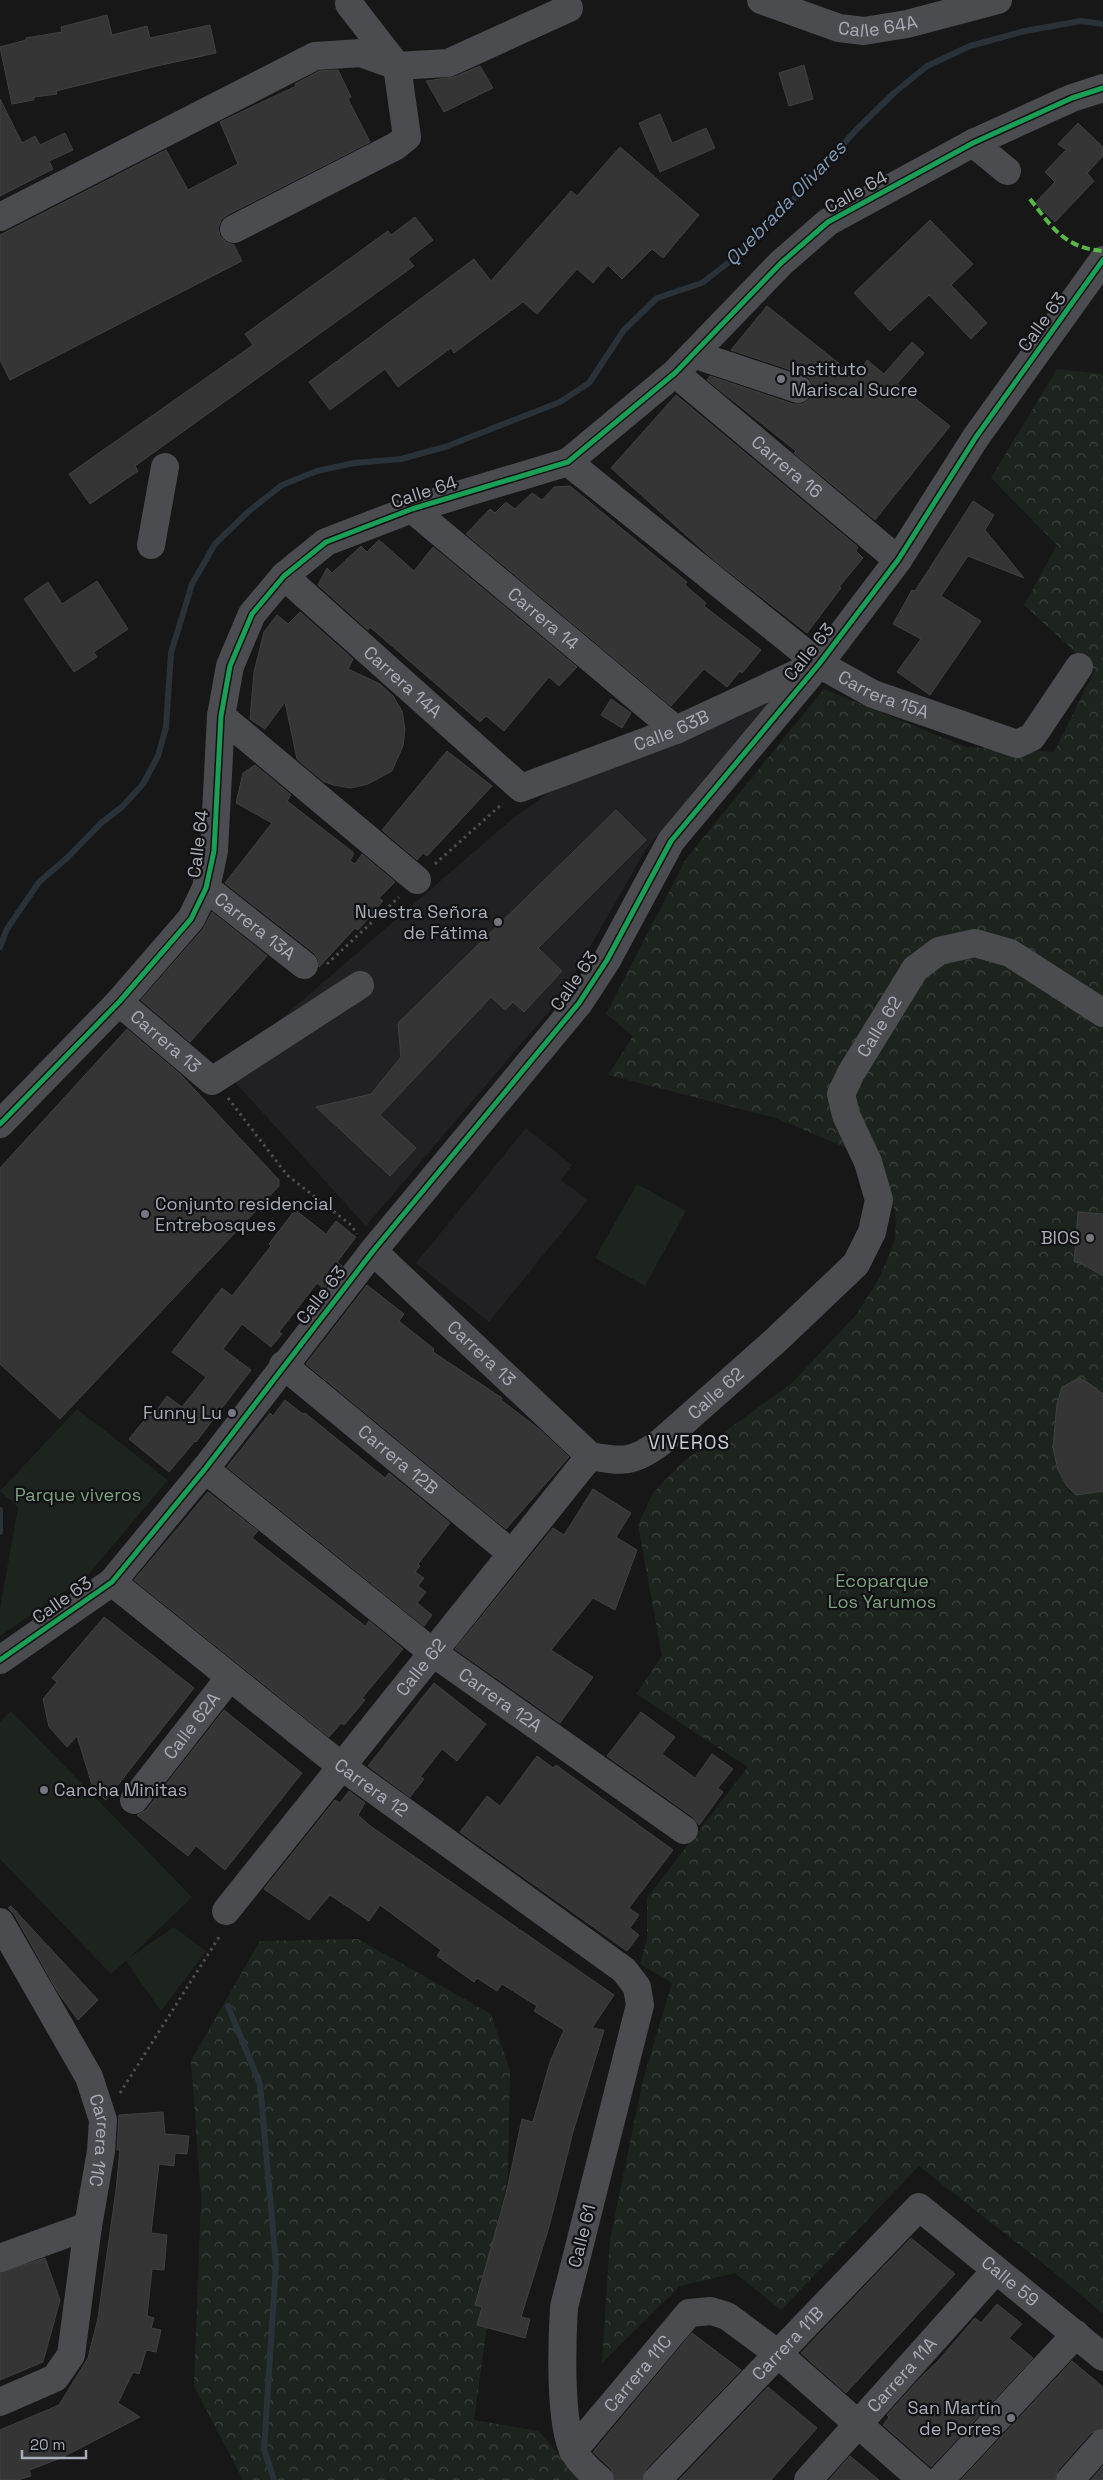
<svg xmlns="http://www.w3.org/2000/svg" width="1103" height="2480" viewBox="0 0 1103 2480" font-family="'Space Grotesk',sans-serif">
<style>
.built{fill:#212123}
.forest{fill:url(#forest-crowns)}
.green{fill:#1d241e}
.lines{fill:none;stroke-linecap:round;stroke-linejoin:round}
.stream{stroke:#2a3239;stroke-width:6}
.building{fill:#353536;stroke:#3f4043}
.path{stroke:#4d4e52;stroke-width:3;stroke-dasharray:2.5 4;stroke-linecap:butt}
.minor{stroke:#4b4c50;stroke-width:28}
.quiet{stroke:#58b947;stroke-width:4;stroke-dasharray:8 4;stroke-linecap:butt}
.cycleway-casing{stroke:#111113;stroke-width:8}
.cycleway{stroke:#1a9f57;stroke-width:5}
.poi-dot{fill:#757880;stroke:#111113;stroke-width:2}
.labels{text-anchor:middle;stroke-width:4.5;stroke-linejoin:round;paint-order:stroke}
.street-label{font-size:18px;fill:#a8adb8;stroke:#111113}
.poi-label{font-size:18px;fill:#a8adb8;stroke:#111113;text-anchor:end}
.park-label{font-size:18px;fill:#7fa381;stroke:#111113}
.water-label{font-size:19px;font-style:italic;fill:#7f9bb3;stroke:#111113}
.neighbourhood-label{font-size:19px;letter-spacing:1px;fill:#c9ccd4;stroke:#111113}
</style>
<defs>
<pattern id="forest-crowns" width="20" height="18" patternUnits="userSpaceOnUse" patternTransform="scale(1.25)"><rect width="20" height="18" fill="#1d241e"/><path d="M2 6a3 3 0 1 1 6 0M12 15a3 3 0 1 1 6 0" fill="none" stroke="#3b413d"/></pattern>
</defs>
<rect width="100%" height="100%" fill="#171717"/>
<path class="built" d="M 772,698 L 646,849 L 562,996 L 366,1226 L 223,1069 L 512,819 L 555,788 Z
M 526,1128 L 572,1165 L 561,1180 L 588,1200 L 489,1322 L 416,1263 Z"/>
<path class="forest" d="M 1057,369 L 1103,374 L 1103,2314 L 1049,2268 L 919,2166 L 781,2310 L 735,2273 L 680,2286 L 602,2363 L 610,2239 L 643,2080 L 672,1983 L 640,1964 L 647,1939 L 647,1898 L 748,1767 L 636,1694 L 662,1656 L 638,1525 L 653,1493 L 684,1461 L 792,1383 L 856,1315 L 880,1277 L 895,1239 L 896,1216 L 882,1163 L 776,1118 L 608,1075 L 633,1036 L 606,1014 L 686,859 L 824,689 L 966,747 L 1054,752 L 1095,670 L 1024,605 L 1057,545 L 991,478 Z
M 358,1939 L 491,2014 L 510,2071 L 508,2174 L 474,2420 L 539,2431 L 579,2480 L 243,2480 L 194,2386 L 201,2198 L 191,2061 L 260,1941 Z"/>
<path class="green" d="M 637,1184 L 686,1211 L 645,1286 L 595,1258 Z
M 77,1409 L 168,1480 L 87,1576 L 0,1636 L 0,1609 L 18,1507 L 0,1491 Z
M 11,1711 L 192,1897 L 129,1958 L 174,1927 L 206,1951 L 161,2011 L 126,1961 L 111,1974 L 0,1859 L 0,1722 Z"/>
<g class="lines">
<path class="stream" d="M 0,947 L 7,929 L 39,882 L 67,858 L 101,823 L 122,807 L 143,784 L 158,756 L 166,727 L 171,653 L 192,584 L 215,544 L 249,511 L 282,485 L 317,471 L 354,463 L 401,459 L 445,447 L 560,402 L 589,383 L 624,330 L 657,298 L 702,283 L 733,259 L 783,211 L 857,129 L 894,93 L 927,66 L 970,46 L 1025,31 L 1081,21 L 1103,24
M 0,1510 L 0,1532
M 228,2006 L 260,2084 L 276,2264 L 264,2449 L 274,2480"/>
</g>
<path class="building" d="M 107,15 L 112,35 L 147,26 L 150,38 L 210,25 L 216,53 L 157,66 L 56,91 L 57,94 L 34,97 L 34,100 L 12,104 L 0,47 L 26,40 L 26,38 L 62,32 L 61,27 Z
M 804,65 L 813,99 L 789,106 L 779,73 Z
M 480,66 L 493,88 L 444,112 L 426,81 L 454,77 Z
M 338,70 L 351,97 L 348,99 L 370,142 L 227,215 L 221,220 L 218,228 L 220,236 L 226,242 L 234,245 L 242,261 L 10,380 L 0,360 L 0,235 L 166,150 L 188,190 L 238,164 L 220,122 L 296,86 L 295,84 L 319,71 Z
M 0,99 L 22,143 L 35,136 L 40,145 L 65,133 L 73,150 L 49,161 L 53,169 L 0,196 Z
M 660,114 L 672,143 L 706,128 L 715,148 L 660,172 L 639,123 Z
M 1078,123 L 1103,147 L 1103,156 L 1087,173 L 1094,181 L 1055,222 L 1035,203 L 1055,182 L 1045,172 L 1066,150 L 1058,144 Z
M 620,147 L 699,215 L 663,258 L 652,249 L 622,279 L 608,265 L 593,283 L 577,269 L 537,314 L 523,302 L 454,353 L 451,348 L 398,387 L 385,369 L 330,410 L 309,382 L 474,259 L 491,281 L 571,191 L 577,196 Z
M 415,217 L 433,240 L 408,259 L 414,266 L 135,466 L 138,471 L 90,504 L 69,474 L 253,345 L 245,334 L 388,231 L 391,235 Z
M 930,220 L 973,264 L 951,285 L 987,323 L 971,339 L 929,295 L 890,331 L 854,293 Z
M 767,306 L 856,377 L 867,360 L 884,374 L 912,342 L 924,353 L 897,384 L 950,426 L 875,520 L 794,453 L 796,451 L 707,380 L 710,376 L 793,404 L 802,404 L 809,400 L 813,393 L 813,385 L 809,378 L 803,374 L 731,350 Z
M 676,395 L 858,547 L 856,551 L 863,558 L 839,587 L 841,588 L 807,633 L 715,561 L 611,468 Z
M 570,486 L 687,582 L 685,585 L 706,603 L 704,606 L 761,650 L 742,673 L 740,671 L 727,687 L 704,669 L 671,706 L 466,534 L 490,509 L 495,513 L 506,502 L 515,509 L 532,493 L 542,500 L 554,487 Z
M 973,501 L 994,515 L 985,530 L 1024,578 L 968,556 L 941,596 L 981,621 L 930,695 L 897,672 L 921,639 L 893,624 L 912,590 L 915,591 Z
M 379,540 L 414,571 L 433,547 L 577,667 L 559,686 L 549,677 L 504,731 L 486,716 L 480,722 L 370,627 L 368,630 L 318,585 L 327,568 L 332,573 L 361,546 L 367,552 Z
M 97,581 L 128,629 L 94,652 L 97,657 L 74,672 L 24,599 L 48,582 L 62,604 Z
M 300,612 L 353,659 L 348,669 L 380,684 L 393,696 L 402,711 L 405,729 L 403,746 L 392,771 L 368,784 L 351,788 L 333,785 L 323,781 L 297,759 L 285,702 L 265,729 L 250,719 L 254,672 L 264,632 L 277,615 L 288,624 Z
M 611,699 L 631,713 L 622,728 L 601,715 Z
M 447,751 L 492,786 L 427,856 L 423,853 L 417,860 L 382,830 Z
M 255,765 L 291,795 L 287,801 L 354,853 L 350,861 L 355,864 L 362,854 L 395,882 L 379,898 L 383,901 L 358,930 L 355,928 L 319,967 L 318,959 L 314,953 L 225,883 L 272,823 L 236,803 L 243,773 Z
M 616,810 L 646,840 L 538,948 L 562,971 L 524,1012 L 513,1002 L 505,1010 L 491,997 L 380,1115 L 416,1148 L 390,1176 L 316,1107 L 371,1094 L 401,1057 L 398,1023 Z
M 212,912 L 267,956 L 190,1042 L 141,1000 L 203,929 Z
M 127,1029 L 181,1075 L 279,1180 L 279,1186 L 60,1419 L 0,1364 L 0,1168 Z
M 295,1210 L 326,1234 L 336,1221 L 356,1237 L 337,1262 L 342,1266 L 324,1289 L 317,1283 L 279,1332 L 282,1334 L 271,1347 L 242,1324 L 223,1349 L 251,1370 L 196,1442 L 195,1441 L 169,1472 L 129,1439 L 151,1412 L 154,1414 L 167,1396 L 182,1407 L 206,1377 L 172,1352 L 222,1288 L 232,1296 L 271,1246 L 269,1244 Z
M 1078,1212 L 1103,1214 L 1103,1276 L 1081,1263 L 1074,1262 Z
M 367,1285 L 404,1314 L 399,1321 L 434,1349 L 433,1352 L 502,1398 L 501,1400 L 539,1429 L 569,1457 L 506,1529 L 306,1364 Z
M 1079,1378 L 1087,1382 L 1103,1394 L 1103,1491 L 1076,1495 L 1067,1486 L 1058,1470 L 1053,1448 L 1057,1404 L 1062,1387 Z
M 285,1400 L 303,1414 L 305,1413 L 385,1478 L 389,1473 L 450,1523 L 418,1564 L 420,1566 L 415,1572 L 424,1578 L 418,1586 L 426,1592 L 417,1603 L 432,1615 L 424,1626 L 227,1467 L 270,1413 L 273,1416 Z
M 593,1489 L 631,1513 L 616,1537 L 637,1550 L 615,1610 L 593,1598 L 551,1650 L 593,1677 L 560,1723 L 455,1649 L 553,1528 L 564,1535 Z
M 208,1492 L 258,1531 L 252,1538 L 365,1626 L 369,1621 L 403,1649 L 362,1698 L 365,1700 L 344,1725 L 341,1723 L 329,1737 L 134,1580 Z
M 104,1617 L 194,1688 L 106,1800 L 94,1791 L 77,1736 L 67,1747 L 49,1727 L 43,1699 L 57,1682 L 52,1678 Z
M 434,1683 L 486,1724 L 457,1761 L 442,1749 L 420,1777 L 424,1779 L 410,1797 L 368,1766 Z
M 224,1710 L 302,1773 L 225,1870 L 196,1846 L 188,1856 L 137,1815 L 146,1810 Z
M 641,1712 L 675,1737 L 662,1754 L 695,1778 L 712,1754 L 733,1769 L 718,1788 L 723,1792 L 699,1825 L 693,1817 L 607,1756 Z
M 537,1756 L 553,1768 L 556,1765 L 673,1850 L 629,1908 L 639,1915 L 630,1928 L 639,1935 L 627,1951 L 460,1832 L 487,1796 L 500,1806 Z
M 349,1791 L 365,1803 L 358,1815 L 369,1825 L 614,1995 L 592,2028 L 604,2030 L 573,2132 L 549,2227 L 521,2317 L 530,2319 L 525,2338 L 477,2325 L 482,2307 L 475,2305 L 506,2194 L 522,2119 L 533,2122 L 550,2062 L 564,2030 L 534,2011 L 537,2006 L 502,1984 L 497,1991 L 477,1978 L 474,1982 L 437,1956 L 441,1950 L 380,1905 L 369,1921 L 330,1895 L 309,1920 L 264,1889 L 335,1800 L 340,1803 Z
M 11,1906 L 98,2000 L 78,2020 L 57,1991 L 14,1914 L 8,1908 Z
M 163,2112 L 165,2134 L 189,2136 L 187,2154 L 175,2153 L 174,2166 L 159,2164 L 151,2233 L 167,2235 L 164,2270 L 152,2269 L 147,2316 L 154,2318 L 151,2328 L 161,2330 L 156,2352 L 146,2350 L 139,2374 L 133,2372 L 118,2403 L 140,2417 L 61,2458 L 29,2470 L 31,2476 L 18,2480 L 0,2480 L 0,2430 L 59,2405 L 88,2358 L 98,2318 L 116,2190 L 120,2150 L 117,2150 L 119,2115 Z
M 911,2238 L 955,2274 L 846,2393 L 801,2353 Z
M 45,2258 L 60,2300 L 43,2362 L 0,2380 L 0,2273 Z
M 997,2304 L 1022,2324 L 1009,2338 L 1033,2358 L 931,2467 L 883,2425 L 889,2417 L 887,2415 L 923,2375 L 938,2361 L 975,2318 L 981,2323 Z
M 692,2333 L 741,2370 L 646,2469 L 642,2480 L 615,2480 L 611,2469 L 593,2452 Z
M 1072,2361 L 1103,2387 L 1103,2428 L 1091,2433 L 1058,2470 L 1055,2480 L 961,2480 Z
M 768,2387 L 817,2428 L 771,2480 L 679,2480 Z
M 850,2456 L 879,2480 L 829,2480 Z
M 1103,2466 L 1103,2480 L 1091,2480 Z"/>
<g class="lines">
<path class="path" d="M 435,864 L 503,803
M 327,964 L 399,897
M 228,1098 L 287,1175 L 351,1225 L 357,1234
M 120,2093 L 221,1934"/>
<g class="minor">
<path id="s1" d="M 761,0 L 839,28 L 864,31 L 907,24 L 998,0"/>
<path d="M 973,143 L 1007,171"/>
<path d="M 0,217 L 315,56 L 361,53 L 397,66 L 448,63 L 569,8"/>
<path d="M 234,229 L 396,146 L 407,137 L 397,66 L 349,4"/>
<path d="M 693,354 L 798,389"/>
<path id="s2" d="M 675,373 L 898,560"/>
<path id="s3" d="M 568,462 L 819,664 L 873,694 L 1017,744 L 1032,737 L 1079,667"/>
<path id="s4" d="M 412,509 L 676,730"/>
<path d="M 151,545 L 165,467"/>
<path id="s5" d="M 284,576 L 521,788 L 676,730 L 813,666"/>
<path d="M 221,716 L 417,880"/>
<path id="s6" d="M 206,888 L 304,965"/>
<path id="s7" d="M 119,1002 L 212,1081 L 360,985"/>
<path d="M 0,1124 L 119,1002 L 191,919 L 206,888 L 214,851 L 221,716 L 230,666 L 252,614 L 284,576 L 326,542 L 412,509 L 568,462 L 675,373 L 781,263 L 828,222 L 973,143 L 1072,98 L 1103,88"/>
<path id="s8" d="M 373,1251 L 590,1456"/>
<path id="s9" d="M 283,1365 L 511,1553"/>
<path id="s10" d="M 590,1456 C 623,1462 633,1463 661,1442 L 775,1341 L 856,1264 L 872,1232 L 879,1200 L 868,1162 L 846,1115 L 841,1094 L 851,1073 L 915,969 L 939,951 L 975,943 L 1010,953 L 1103,1013"/>
<path id="s11" d="M 205,1469 L 432,1652 L 684,1830"/>
<path id="s12" d="M 112,1582 L 341,1766 L 624,1970 L 637,1987 L 640,2005 L 564,2307 C 562,2340 559,2424 574,2452 C 580,2463 590,2471 600,2480"/>
<path d="M 0,1660 L 112,1582 L 205,1469 L 373,1251 L 579,1003 L 607,960 L 671,841 L 819,664 L 898,560 L 976,437 L 1103,260"/>
<path id="s13" d="M 134,1800 L 230,1677"/>
<path id="s14" d="M 226,1911 L 590,1456"/>
<path id="s15" d="M 0,1922 L 89,2077 L 103,2120 L 101,2151 L 88,2226 L 71,2355 L 55,2378 L 0,2402"/>
<path d="M 0,2258 L 88,2226"/>
<path id="s16" d="M 573,2451 L 689,2313 L 711,2311 L 727,2316 L 777,2353 L 922,2480"/>
<path id="s17" d="M 657,2480 L 919,2207 L 1103,2357"/>
<path id="s18" d="M 808,2480 L 996,2270"/>
<path d="M 940,2480 L 1076,2334"/>
<path d="M 1070,2480 L 1103,2443"/>
</g>
<path class="quiet" d="M 1030,199 C 1052,227 1064,248 1103,251"/>
<g class="cycleway-casing">
<path id="cycleway" d="M 0,1124 L 119,1002 L 191,919 L 206,888 L 214,851 L 221,716 L 230,666 L 252,614 L 284,576 L 326,542 L 412,509 L 568,462 L 675,373 L 781,263 L 828,222 L 973,143 L 1072,98 L 1103,88
M 0,1660 L 112,1582 L 205,1469 L 373,1251 L 579,1003 L 607,960 L 671,841 L 819,664 L 898,560 L 976,437 L 1103,260"/>
</g>
<use href="#cycleway" class="cycleway"/>
</g>
<g class="poi-dot">
<circle cx="781" cy="379" r="5"/>
<circle cx="498" cy="922" r="5"/>
<circle cx="145" cy="1214" r="5"/>
<circle cx="1090" cy="1238" r="5"/>
<circle cx="232" cy="1413" r="5"/>
<circle cx="44" cy="1790" r="5"/>
<circle cx="1011" cy="2418" r="5"/>
</g>
<g class="labels">
<g class="street-label">
<text dy="6" stroke="none"><textPath href="#s1" startOffset="122">Calle 64A</textPath></text>
<text transform="translate(856 192) rotate(-29)" y="6">Calle 64</text>
<text transform="translate(1042 322) rotate(-54)" y="6">Calle 63</text>
<text dy="6" stroke="none"><textPath href="#s2" startOffset="146">Carrera 16</textPath></text>
<text transform="translate(424 492) rotate(-18)" y="6">Calle 64</text>
<text dy="6" stroke="none"><textPath href="#s4" startOffset="171">Carrera 14</textPath></text>
<text transform="translate(809 652) rotate(-51)" y="6">Calle 63</text>
<text dy="6" stroke="none"><textPath href="#s5" startOffset="159">Carrera 14A</textPath></text>
<text dy="6" stroke="none"><textPath href="#s3" startOffset="394">Carrera 15A</textPath></text>
<text dy="6" stroke="none"><textPath href="#s5" startOffset="479">Calle 63B</textPath></text>
<text transform="translate(198 844) rotate(-83)" y="6">Calle 64</text>
<text dy="6" stroke="none"><textPath href="#s6" startOffset="62">Carrera 13A</textPath></text>
<text transform="translate(574 981) rotate(-55)" y="6">Calle 63</text>
<text dy="6" stroke="none"><textPath href="#s10" startOffset="599">Calle 62</textPath></text>
<text dy="6" stroke="none"><textPath href="#s7" startOffset="61">Carrera 13</textPath></text>
<text transform="translate(321 1295) rotate(-52)" y="6">Calle 63</text>
<text dy="6" stroke="none"><textPath href="#s8" startOffset="149">Carrera 13</textPath></text>
<text dy="6" stroke="none"><textPath href="#s10" startOffset="149">Calle 62</textPath></text>
<text dy="6" stroke="none"><textPath href="#s9" startOffset="149">Carrera 12B</textPath></text>
<text transform="translate(62 1600) rotate(-35)" y="6">Calle 63</text>
<text dy="6" stroke="none"><textPath href="#s14" startOffset="312">Calle 62</textPath></text>
<text dy="6" stroke="none"><textPath href="#s11" startOffset="375">Carrera 12A</textPath></text>
<text dy="6" stroke="none"><textPath href="#s13" startOffset="94">Calle 62A</textPath></text>
<text dy="6" stroke="none"><textPath href="#s12" startOffset="331">Carrera 12</textPath></text>
<text dy="6" stroke="none"><textPath href="#s15" startOffset="244">Carrera 11C</textPath></text>
<text transform="translate(582 2236) rotate(-76)" y="6">Calle 61</text>
<text dy="6" stroke="none"><textPath href="#s17" startOffset="496">Calle 59</textPath></text>
<text dy="6" stroke="none"><textPath href="#s17" startOffset="189">Carrera 11B</textPath></text>
<text dy="6" stroke="none"><textPath href="#s16" startOffset="101">Carrera 11C</textPath></text>
<text dy="6" stroke="none"><textPath href="#s18" startOffset="141">Carrera 11A</textPath></text>
</g>
<g class="poi-label">
<text x="791" y="375" text-anchor="start">Instituto<tspan x="791" dy="21">Mariscal Sucre</tspan></text>
<text x="488" y="918">Nuestra Señora<tspan x="488" dy="21">de Fátima</tspan></text>
<text x="155" y="1210" text-anchor="start">Conjunto residencial<tspan x="155" dy="21">Entrebosques</tspan></text>
<text x="1080" y="1244">BIOS</text>
<text x="222" y="1419">Funny Lu</text>
<text x="54" y="1796" text-anchor="start">Cancha Minitas</text>
<text x="1001" y="2414">San Martín<tspan x="1001" dy="21">de Porres</tspan></text>
</g>
<g class="park-label">
<text x="78" y="1501">Parque viveros</text>
<text x="882" y="1587">Ecoparque<tspan x="882" dy="21">Los Yarumos</tspan></text>
</g>
<g class="water-label">
<text transform="translate(785 203) rotate(-46)" y="7">Quebrada Olivares</text>
</g>
<g class="neighbourhood-label">
<text x="689" y="1449">VIVEROS</text>
</g>
</g>
<path d="M22 2450v8h64v-8" fill="none" stroke="#a8adb8" stroke-width="2.5"/>
<text x="30" y="2450" font-size="15" fill="#a8adb8" stroke="#111113" stroke-width="4" paint-order="stroke">20 m</text>
</svg>
